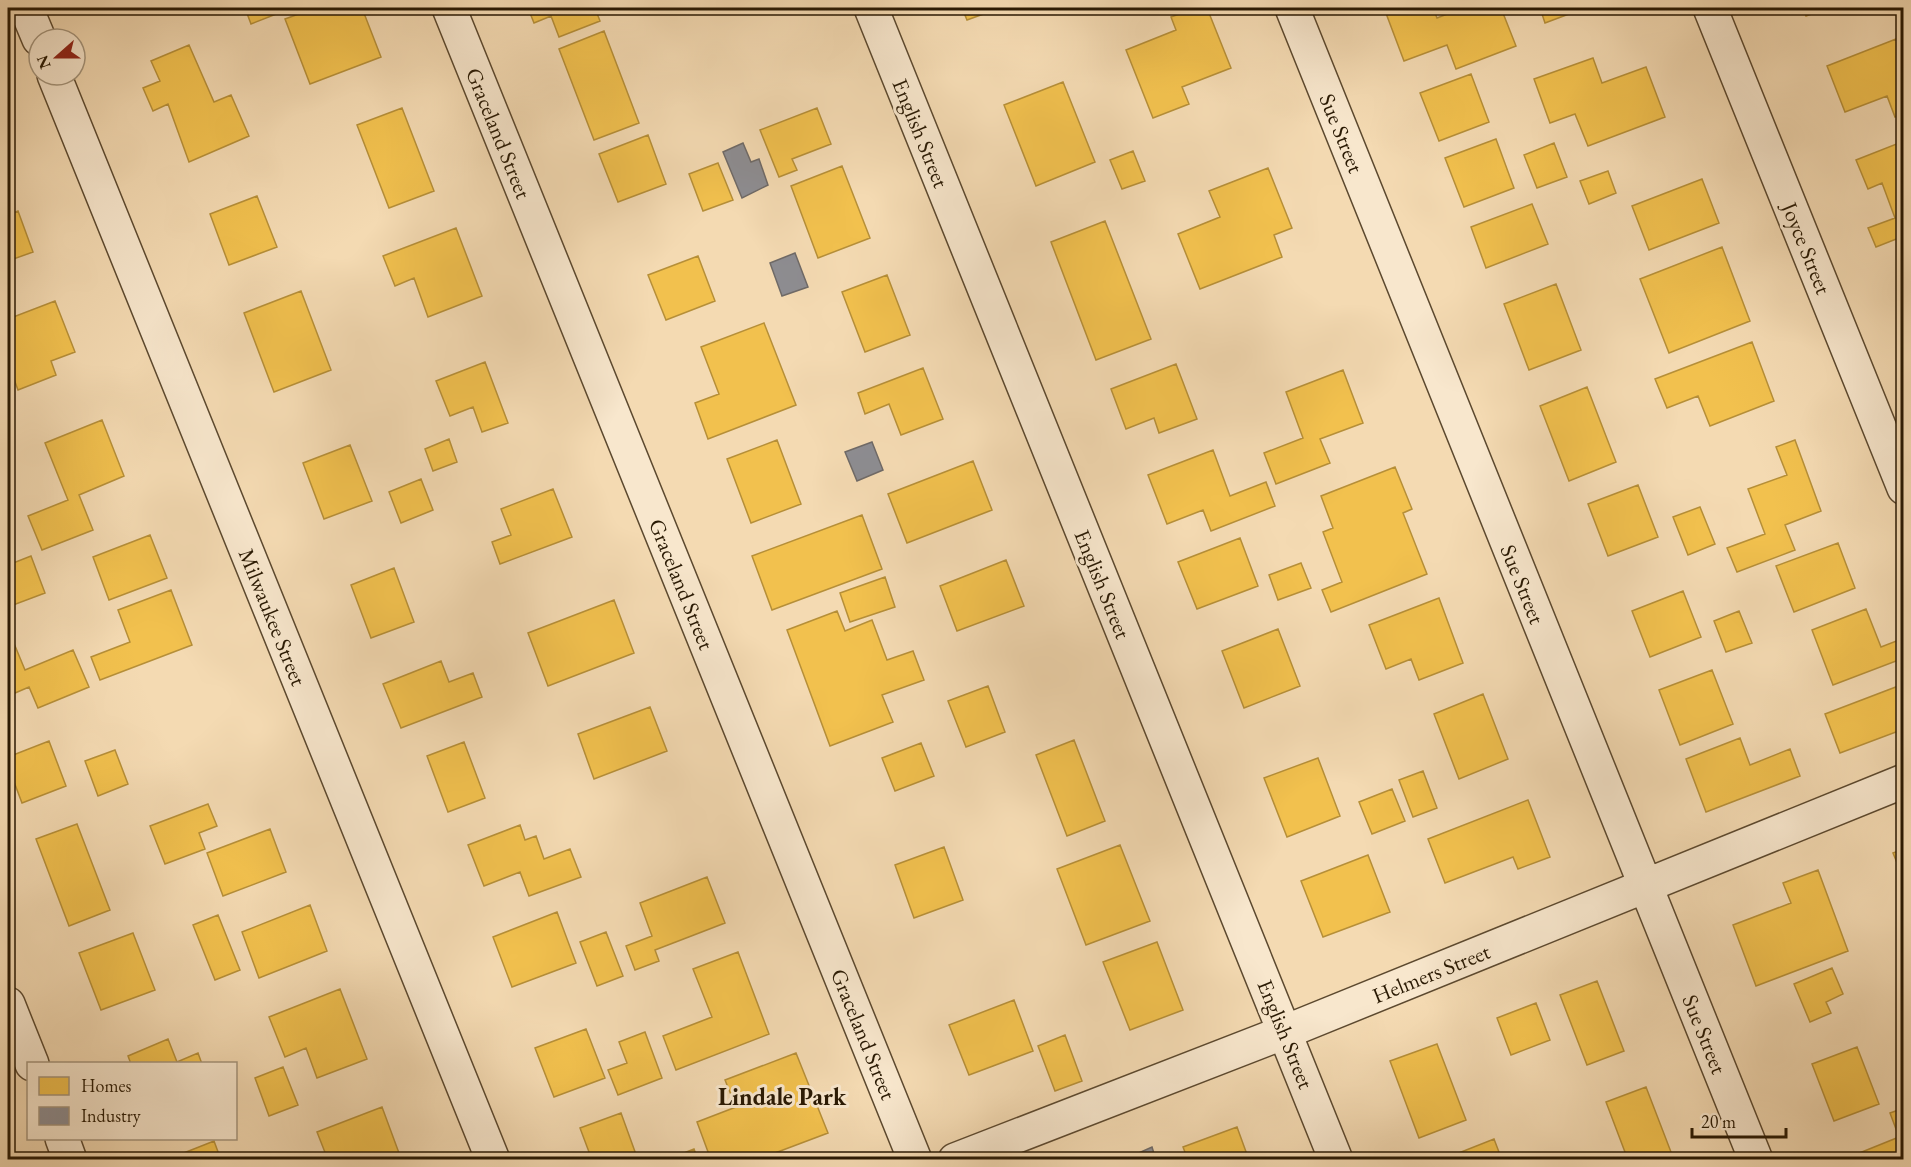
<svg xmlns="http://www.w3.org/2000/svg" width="1911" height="1167" viewBox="0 0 1911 1167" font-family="'EB Garamond',serif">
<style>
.homes{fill:#f2c14e;stroke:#b68f38;stroke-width:1.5}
.industry{fill:#8d8d92;stroke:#6f6a67;stroke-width:1.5}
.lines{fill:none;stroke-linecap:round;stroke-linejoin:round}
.minor-casing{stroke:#5c492f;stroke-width:36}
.minor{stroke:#f8e7cd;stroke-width:33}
.labels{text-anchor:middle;stroke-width:6;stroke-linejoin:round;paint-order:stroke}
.street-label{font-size:22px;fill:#291903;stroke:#f8e7cd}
.neighbourhood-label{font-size:24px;font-weight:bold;fill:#291903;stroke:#f8e7cd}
</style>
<rect width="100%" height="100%" fill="#f4dab2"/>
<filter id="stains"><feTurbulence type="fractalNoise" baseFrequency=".00333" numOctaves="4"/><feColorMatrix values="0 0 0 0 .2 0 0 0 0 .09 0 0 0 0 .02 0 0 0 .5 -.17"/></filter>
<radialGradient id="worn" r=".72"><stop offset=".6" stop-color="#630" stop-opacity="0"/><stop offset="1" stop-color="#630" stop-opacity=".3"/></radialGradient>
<path class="homes" d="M 245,8 L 283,8 L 284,11 L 251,24 Z
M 315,8 L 362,8 L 381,57 L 310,84 L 285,19 Z
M 528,8 L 595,8 L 600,21 L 559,37 L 551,16 L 534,23 Z
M 962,8 L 1000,8 L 967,20 Z
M 1196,8 L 1207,8 L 1231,68 L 1182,87 L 1189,104 L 1153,118 L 1126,50 L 1176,30 L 1171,17 Z
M 1384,8 L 1433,8 L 1437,18 L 1463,8 L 1501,8 L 1516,46 L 1456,69 L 1447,45 L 1404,61 Z
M 1540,8 L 1585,8 L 1545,23 Z
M 1803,8 L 1828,8 L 1806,16 Z
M 604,31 L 639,123 L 594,140 L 559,49 Z
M 1896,39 L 1904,58 L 1904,114 L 1895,117 L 1887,96 L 1845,112 L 1827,66 Z
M 189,45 L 214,102 L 231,95 L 249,136 L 189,162 L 168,104 L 153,111 L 143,88 L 160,81 L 151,61 Z
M 1593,58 L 1602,83 L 1646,67 L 1665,117 L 1588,146 L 1575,114 L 1550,123 L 1534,79 Z
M 1471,74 L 1489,122 L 1439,141 L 1420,93 Z
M 1063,82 L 1095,162 L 1036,186 L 1004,105 Z
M 402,108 L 434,191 L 389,208 L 357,125 Z
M 817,108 L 831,144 L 792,159 L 797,170 L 779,177 L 760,130 Z
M 648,135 L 666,184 L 618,202 L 599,154 Z
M 1496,139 L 1514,188 L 1464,207 L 1445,158 Z
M 1904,141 L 1904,236 L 1876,247 L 1868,228 L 1895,218 L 1882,183 L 1868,189 L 1856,160 Z
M 1554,143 L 1567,177 L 1537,188 L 1524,155 Z
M 1133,151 L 1145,181 L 1122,189 L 1110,160 Z
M 718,163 L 733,200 L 703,211 L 689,174 Z
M 842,166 L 870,238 L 818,258 L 791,186 Z
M 1268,168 L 1292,228 L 1274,235 L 1282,257 L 1200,289 L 1178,234 L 1220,217 L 1209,191 Z
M 1608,171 L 1616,193 L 1589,204 L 1580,181 Z
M 1702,179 L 1719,223 L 1649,250 L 1632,206 Z
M 257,196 L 277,247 L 229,265 L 210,214 Z
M 1532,204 L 1548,244 L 1486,268 L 1471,227 Z
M 18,211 L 33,252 L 8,261 L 8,215 Z
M 1105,221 L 1151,339 L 1096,360 L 1051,242 Z
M 456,228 L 482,296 L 428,317 L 414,278 L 395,286 L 383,256 Z
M 1722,247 L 1750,321 L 1669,353 L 1640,279 Z
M 698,256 L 715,301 L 666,320 L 648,275 Z
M 887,275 L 910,335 L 865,352 L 842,292 Z
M 1556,284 L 1581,350 L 1529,370 L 1504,304 Z
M 301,291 L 331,370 L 274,392 L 244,313 Z
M 55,301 L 75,352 L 51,361 L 56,375 L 18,390 L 8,363 L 8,319 Z
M 764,323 L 796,405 L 708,439 L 695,403 L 719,394 L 701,347 Z
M 1752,342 L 1774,401 L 1710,426 L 1698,396 L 1667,408 L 1655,379 Z
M 485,362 L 508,423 L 482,432 L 473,407 L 450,416 L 436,381 Z
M 1176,364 L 1197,419 L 1159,433 L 1154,418 L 1126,429 L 1111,389 Z
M 923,368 L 943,419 L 901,435 L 889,404 L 865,414 L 858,393 Z
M 1343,370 L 1363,423 L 1320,439 L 1330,463 L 1276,484 L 1264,453 L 1303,438 L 1286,392 Z
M 1587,387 L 1616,462 L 1569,481 L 1540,406 Z
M 102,420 L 124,476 L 79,495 L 93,530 L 42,550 L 28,516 L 68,500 L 45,443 Z
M 449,439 L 457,462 L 433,471 L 425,449 Z
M 777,440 L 801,504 L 751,523 L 727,459 Z
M 1795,440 L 1821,511 L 1785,525 L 1795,550 L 1737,572 L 1727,548 L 1765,534 L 1748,489 L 1787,475 L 1776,447 Z
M 350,445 L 372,501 L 324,519 L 303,463 Z
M 1213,450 L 1230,496 L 1266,482 L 1275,506 L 1211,531 L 1203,510 L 1167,524 L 1148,475 Z
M 973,461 L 992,510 L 907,543 L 888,494 Z
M 1395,467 L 1412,509 L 1403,513 L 1427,574 L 1331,612 L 1322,590 L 1342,582 L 1323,532 L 1333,528 L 1321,496 Z
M 421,479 L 433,510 L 401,523 L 389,492 Z
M 1638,485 L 1658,537 L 1608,556 L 1588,504 Z
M 553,489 L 572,537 L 500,564 L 492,542 L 511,535 L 501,509 Z
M 1700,507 L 1715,544 L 1688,555 L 1673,517 Z
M 862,515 L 882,569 L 772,610 L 752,556 Z
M 150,535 L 167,578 L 109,600 L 93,557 Z
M 1240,538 L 1258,586 L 1197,609 L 1178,562 Z
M 1838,543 L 1855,588 L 1794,612 L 1776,566 Z
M 31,556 L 45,593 L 8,607 L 8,565 Z
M 1006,560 L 1024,606 L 957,631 L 940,586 Z
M 1301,563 L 1311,588 L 1278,600 L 1269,575 Z
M 394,568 L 414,622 L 371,638 L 351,585 Z
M 885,577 L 895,607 L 850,622 L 840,593 Z
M 171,590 L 192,645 L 100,680 L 91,657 L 130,642 L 118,610 Z
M 1683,591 L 1701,637 L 1650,657 L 1632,611 Z
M 1439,598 L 1463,663 L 1419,680 L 1411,659 L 1386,669 L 1369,625 Z
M 614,600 L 634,653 L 548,686 L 528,633 Z
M 1866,609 L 1881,647 L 1904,638 L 1904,658 L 1833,685 L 1812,630 Z
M 837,611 L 845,631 L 872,620 L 887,660 L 913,651 L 924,680 L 882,695 L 893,722 L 830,746 L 787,630 Z
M 1739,611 L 1752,643 L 1726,652 L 1714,621 Z
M 1278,629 L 1300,686 L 1244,708 L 1222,651 Z
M 13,641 L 25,670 L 73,650 L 89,687 L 38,708 L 29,687 L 8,696 L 8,644 Z
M 441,661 L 449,682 L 473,673 L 482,697 L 401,728 L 383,684 Z
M 1712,670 L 1733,724 L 1680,745 L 1659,690 Z
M 1901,685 L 1904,690 L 1904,729 L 1840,753 L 1825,714 Z
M 988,686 L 1005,732 L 966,747 L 948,701 Z
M 1483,694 L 1508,759 L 1459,779 L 1434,714 Z
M 650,707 L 667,751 L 594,779 L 578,734 Z
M 1740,738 L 1750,765 L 1790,749 L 1800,776 L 1706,812 L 1686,759 Z
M 1074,740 L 1105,821 L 1067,836 L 1036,755 Z
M 49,741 L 66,786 L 22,803 L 8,766 L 8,757 Z
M 464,742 L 485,798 L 448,812 L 427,756 Z
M 921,743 L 934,776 L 895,791 L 882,758 Z
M 115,750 L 128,784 L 98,796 L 85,761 Z
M 1318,758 L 1340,816 L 1287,837 L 1264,778 Z
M 1423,771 L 1437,808 L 1413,817 L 1399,780 Z
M 1392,789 L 1405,821 L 1372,834 L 1359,802 Z
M 1528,800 L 1550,857 L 1518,869 L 1513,857 L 1445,883 L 1428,839 Z
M 208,804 L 217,826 L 199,833 L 205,849 L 165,864 L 150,826 Z
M 77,824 L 110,910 L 69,926 L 36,839 Z
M 520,825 L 525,840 L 536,836 L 544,859 L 570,849 L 581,877 L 529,896 L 520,872 L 484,886 L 468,845 Z
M 270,829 L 286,872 L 223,896 L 207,853 Z
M 1120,845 L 1150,921 L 1086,945 L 1057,869 Z
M 944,847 L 963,900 L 914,918 L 895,865 Z
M 1904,849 L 1904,880 L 1893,853 Z
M 1368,855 L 1390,912 L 1323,937 L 1301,881 Z
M 1818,870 L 1848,951 L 1756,986 L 1733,925 L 1791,903 L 1783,883 Z
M 707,877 L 725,923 L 655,950 L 659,961 L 635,970 L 626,946 L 652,936 L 640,903 Z
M 310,905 L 327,951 L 259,978 L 242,932 Z
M 557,912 L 576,963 L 512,987 L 493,937 Z
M 218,915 L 240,970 L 215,980 L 193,925 Z
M 606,932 L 623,976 L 597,986 L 580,942 Z
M 133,933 L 155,990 L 101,1010 L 79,953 Z
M 1157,942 L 1183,1010 L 1130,1030 L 1103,962 Z
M 738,952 L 769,1034 L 676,1070 L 663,1036 L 712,1017 L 693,969 Z
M 1832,968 L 1843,994 L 1826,1002 L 1831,1013 L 1810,1022 L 1794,984 Z
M 1597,981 L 1624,1051 L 1587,1065 L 1560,995 Z
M 340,989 L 367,1059 L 317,1078 L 306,1048 L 285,1057 L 269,1017 Z
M 1014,1000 L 1033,1051 L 969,1075 L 949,1025 Z
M 1536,1003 L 1550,1040 L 1511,1055 L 1497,1018 Z
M 586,1029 L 605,1078 L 554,1097 L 535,1048 Z
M 645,1032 L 662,1078 L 618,1095 L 608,1070 L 627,1063 L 619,1042 Z
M 1065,1035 L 1082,1081 L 1055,1091 L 1038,1046 Z
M 168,1039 L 177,1062 L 198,1053 L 202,1064 L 131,1064 L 128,1056 Z
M 1437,1044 L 1466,1120 L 1419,1138 L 1390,1061 Z
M 1857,1047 L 1879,1104 L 1834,1121 L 1812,1064 Z
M 796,1053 L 828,1133 L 767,1156 L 768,1160 L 711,1160 L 697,1122 L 736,1107 L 725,1080 Z
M 283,1067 L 298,1105 L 269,1116 L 255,1078 Z
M 1646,1087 L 1671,1152 L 1652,1160 L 1628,1160 L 1606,1102 Z
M 382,1107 L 399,1153 L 381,1160 L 328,1160 L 317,1132 Z
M 1904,1108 L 1904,1160 L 1842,1160 L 1899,1137 L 1890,1113 Z
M 621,1113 L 638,1160 L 592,1160 L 580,1128 Z
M 1237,1127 L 1249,1160 L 1188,1160 L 1183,1147 Z
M 1494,1139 L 1502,1160 L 1441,1160 Z
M 214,1141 L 221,1160 L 166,1160 Z
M 694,1149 L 698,1160 L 666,1160 Z"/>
<path class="industry" d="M 743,143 L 751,162 L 759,159 L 768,185 L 742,198 L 723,152 Z
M 795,253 L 808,287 L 782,296 L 770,263 Z
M 872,442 L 883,470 L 857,481 L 845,452 Z
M 1152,1147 L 1156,1160 L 1128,1160 L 1127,1158 Z"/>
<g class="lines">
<g class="minor-casing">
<path id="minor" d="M 26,8 L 39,39
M 449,8 L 915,1160
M 871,8 L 1336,1160
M 1292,8 L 1756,1160
M 1710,8 L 1904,488
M 54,75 L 493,1160
M 8,1004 L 32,1064
M 62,1138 L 70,1160
M 955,1160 L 1285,1032 L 1904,781"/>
</g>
<use href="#minor" class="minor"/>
</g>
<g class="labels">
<g class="street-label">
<text transform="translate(499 133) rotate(68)" y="8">Graceland Street</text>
<text transform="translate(921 133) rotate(68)" y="8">English Street</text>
<text transform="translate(1342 133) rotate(68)" y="8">Sue Street</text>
<text transform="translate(1807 248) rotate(68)" y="8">Joyce Street</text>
<text transform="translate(682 584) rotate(68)" y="8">Graceland Street</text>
<text transform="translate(1103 584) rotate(68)" y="8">English Street</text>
<text transform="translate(1523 584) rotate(68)" y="8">Sue Street</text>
<text transform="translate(273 617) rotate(68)" y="8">Milwaukee Street</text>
<text transform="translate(1431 973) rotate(-22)" y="8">Helmers Street</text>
<text transform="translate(864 1034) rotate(68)" y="8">Graceland Street</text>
<text transform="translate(1286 1034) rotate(68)" y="8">English Street</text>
<text transform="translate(1705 1034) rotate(68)" y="8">Sue Street</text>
</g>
<g class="neighbourhood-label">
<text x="782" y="1105">Lindale Park</text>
</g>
</g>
<rect width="1911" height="1167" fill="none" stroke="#f4dab2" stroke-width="30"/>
<rect x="9" y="9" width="1893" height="1149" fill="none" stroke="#291903" stroke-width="3"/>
<rect x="15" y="15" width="1881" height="1137" fill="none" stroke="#291903" stroke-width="1.5"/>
<rect x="27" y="1062" width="210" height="78" fill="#f8e7cd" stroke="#a5957c" stroke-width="1.5"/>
<rect x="39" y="1077" width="30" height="18" fill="#f2c14e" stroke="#a5957c" stroke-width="1.5"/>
<text x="81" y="1092" font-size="18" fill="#291903">Homes</text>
<rect x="39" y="1107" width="30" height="18" fill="#8d8d92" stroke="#a5957c" stroke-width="1.5"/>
<text x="81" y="1122" font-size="18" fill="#291903">Industry</text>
<g transform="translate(57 57) rotate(249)"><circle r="28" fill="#f8e7cd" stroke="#a5957c" stroke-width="1.5"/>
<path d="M0-4.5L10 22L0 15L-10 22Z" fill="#8f2418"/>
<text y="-9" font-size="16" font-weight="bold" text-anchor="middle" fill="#291903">N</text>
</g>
<path d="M1692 1128v9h94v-9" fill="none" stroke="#291903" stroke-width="3"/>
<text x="1701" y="1128" font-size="18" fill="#291903" stroke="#f8e7cd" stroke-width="4.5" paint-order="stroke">20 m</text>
<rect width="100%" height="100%" filter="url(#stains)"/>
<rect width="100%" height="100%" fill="url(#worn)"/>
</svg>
